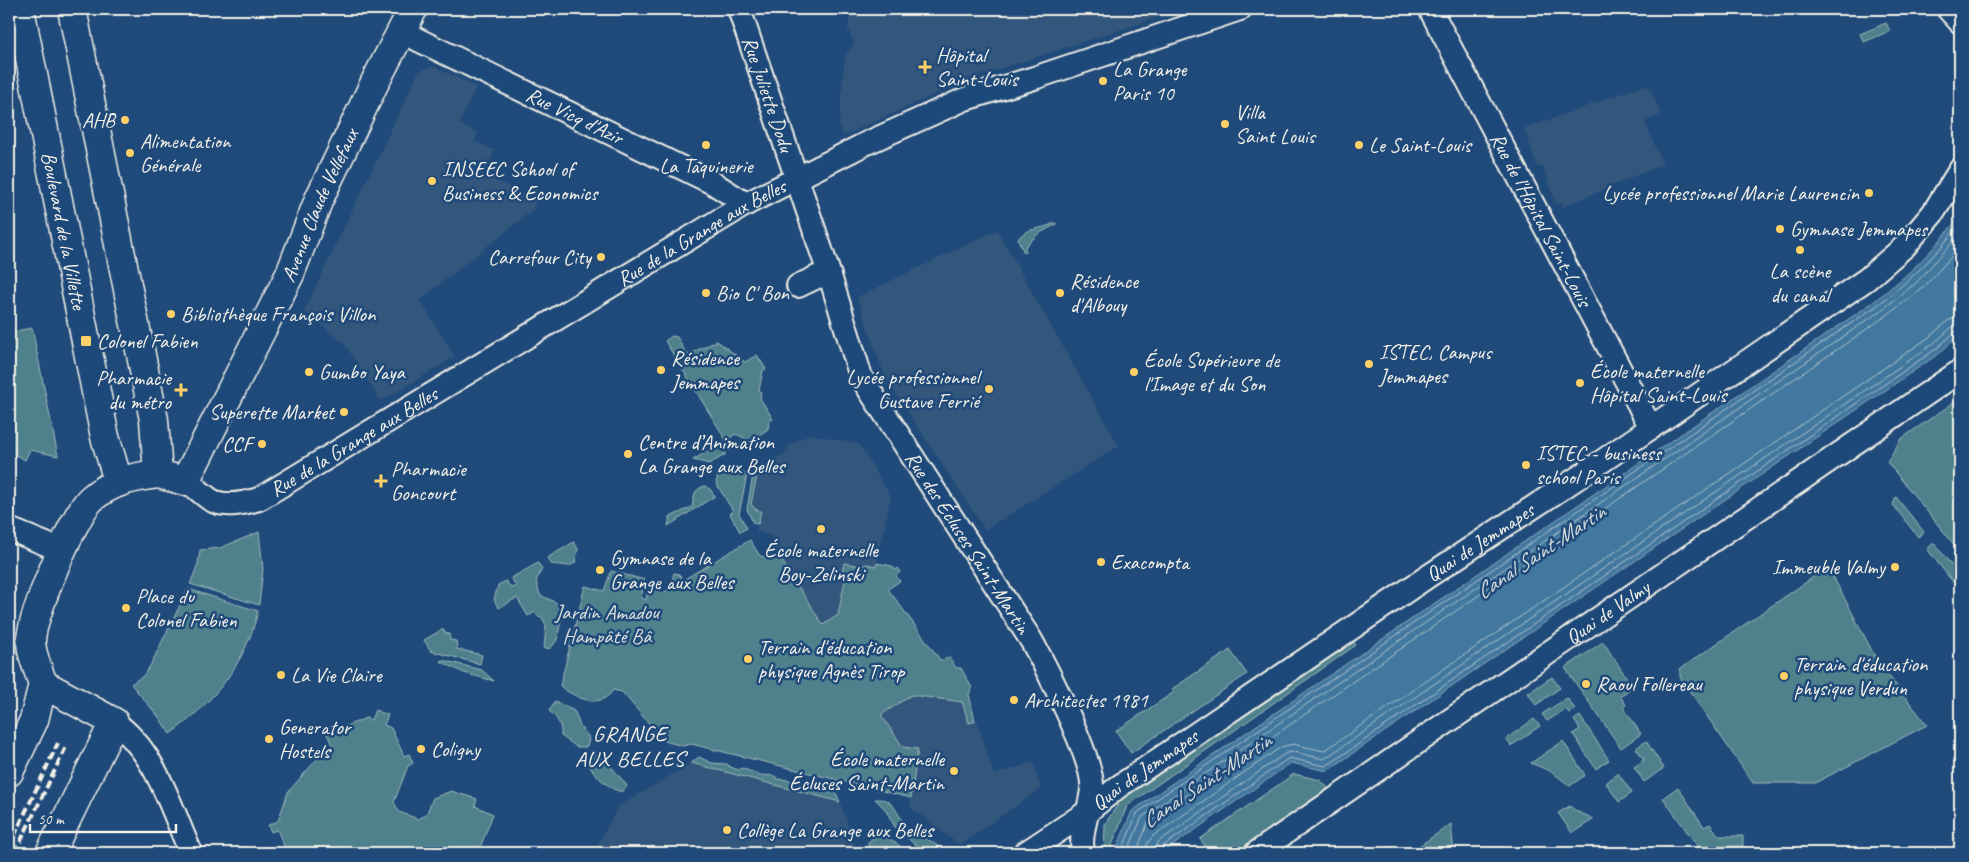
<svg xmlns="http://www.w3.org/2000/svg" width="1969" height="862" viewBox="0 0 1969 862" font-family="Caveat,sans-serif">
<style>
.built{fill:#33567c}
.green{fill:#50818d;stroke:#a2b9ba}
.water{fill:#43789f;stroke:#8aa8bc}
.lines{fill:none;stroke-linecap:round;stroke-linejoin:round}
.shore{stroke:#adc1cb;stroke-width:1}
.street-casing{stroke:#f4f1e8;stroke-width:26}
.secondary-casing{stroke:#f4f1e8;stroke-width:31}
.primary-casing{stroke:#f4f1e8;stroke-width:31}
.street{stroke:#1f4a7a;stroke-width:22}
.secondary{stroke:#1f4a7a;stroke-width:28}
.primary{stroke:#1f4a7a;stroke-width:28}
.rail{stroke:#f4f1e8;stroke-width:4;stroke-dasharray:8 4;stroke-linecap:butt}
.poi-dot{fill:#ffd166;stroke:#1f4a7a;stroke-width:2}
.labels{text-anchor:middle;stroke-width:5;stroke-linejoin:round;paint-order:stroke}
.poi-label{font-size:21px;fill:#f4f1e8;stroke:#1f4a7a;text-anchor:start}
.street-label{font-size:21px;fill:#f4f1e8;stroke:#1f4a7a}
.park-label{font-size:21px;fill:#dbe0da;stroke:#1f4a7a}
.water-label{font-size:22px;font-style:italic;fill:#d9dfdd;stroke:#1f4a7a}
.neighbourhood-label{font-size:22px;letter-spacing:1px;fill:#f4f1e8;stroke:#1f4a7a}
</style>
<rect width="100%" height="100%" fill="#1f4a7a"/>
<filter id="ink" filterUnits="userSpaceOnUse"><feTurbulence type="fractalNoise" baseFrequency=".02" numOctaves="2"/><feDisplacementMap in="SourceGraphic" scale="10" xChannelSelector="R" yChannelSelector="G"/><feConvolveMatrix kernelMatrix="1 2 1 2 8 2 1 2 1" color-interpolation-filters="sRGB"/></filter>
<g filter="url(#ink)">
<path class="built" d="M 850,9 L 1184,9 L 969,79 L 843,136 L 839,124 L 845,55 L 854,44 L 848,29 Z
M 433,66 L 476,87 L 459,124 L 478,133 L 475,141 L 495,150 L 484,175 L 537,200 L 533,210 L 420,300 L 455,357 L 381,401 L 344,343 L 304,311 L 419,71 Z
M 1644,85 L 1646,87 L 1649,86 L 1661,114 L 1645,122 L 1663,164 L 1563,207 L 1562,203 L 1556,204 L 1543,166 L 1538,168 L 1524,129 Z
M 997,230 L 1119,446 L 985,530 L 885,377 L 857,297 Z
M 809,434 L 859,444 L 891,497 L 876,566 L 844,563 L 846,574 L 838,615 L 823,625 L 782,561 L 767,558 L 772,536 L 756,532 L 761,511 L 755,509 L 751,504 L 759,466 L 768,464 L 789,450 L 787,447 Z
M 911,695 L 962,702 L 969,722 L 977,720 L 994,775 L 1033,762 L 1041,789 L 959,845 L 910,807 L 918,749 L 903,747 L 881,715 Z
M 691,763 L 840,802 L 858,853 L 593,853 L 618,807 Z"/>
<path class="green" d="M 1886,23 L 1890,31 L 1864,42 L 1860,34 Z
M 1054,223 L 1057,224 L 1038,234 L 1025,247 L 1026,252 L 1024,253 L 1018,239 C 1026,227 1042,230 1054,223 Z
M 32,328 L 58,456 L 30,450 L 25,460 L 9,451 L 9,332 Z
M 672,336 L 677,337 L 687,355 L 717,341 L 745,362 L 757,355 L 766,369 L 763,370 L 759,391 L 761,392 L 760,398 L 773,419 L 769,421 L 768,429 L 750,441 L 736,434 L 726,440 L 725,455 L 709,464 L 693,460 L 726,440 L 665,341 Z
M 1960,398 L 1960,552 L 1887,462 L 1901,439 Z
M 734,466 L 747,475 L 739,514 L 747,528 L 740,532 L 730,514 L 733,511 L 716,483 L 718,475 Z
M 759,466 L 751,504 L 755,509 L 761,511 L 758,524 L 753,523 L 747,509 L 754,469 Z
M 705,486 L 710,489 L 715,496 L 668,526 L 670,517 L 692,507 C 694,497 693,489 705,486 Z
M 1896,497 L 1924,532 L 1918,537 L 1893,505 Z
M 259,532 L 263,569 L 259,605 L 190,584 L 198,564 L 200,550 L 220,548 Z
M 750,540 L 760,556 L 782,561 L 823,625 L 838,615 L 846,575 L 842,573 L 844,563 L 862,566 L 867,564 L 876,566 L 877,563 L 892,566 L 895,570 L 898,568 L 900,572 L 896,576 L 900,581 L 888,589 L 941,661 L 949,657 L 956,668 L 961,668 L 972,688 L 969,694 L 975,721 L 969,723 L 962,702 L 911,695 L 881,715 L 903,747 L 918,749 L 911,798 L 691,744 L 683,746 L 664,741 L 622,692 L 613,690 C 600,711 574,697 560,686 L 585,586 L 604,591 L 611,571 L 645,580 L 641,598 L 646,600 L 648,589 L 655,586 L 661,594 L 670,589 L 674,573 L 679,574 L 683,580 Z
M 574,542 L 578,549 L 575,563 L 569,566 L 551,564 L 547,558 Z
M 1934,543 L 1960,576 L 1960,582 L 1956,586 L 1927,549 Z
M 538,563 L 542,569 L 536,581 L 540,595 L 559,604 L 563,610 L 557,640 L 551,648 L 544,649 L 546,625 L 541,616 L 538,617 L 535,612 L 528,616 L 517,598 L 499,608 L 494,600 L 498,585 L 506,581 L 511,588 L 516,586 L 511,578 Z
M 1828,567 L 1878,662 L 1927,725 L 1815,783 L 1753,783 L 1680,677 L 1680,669 Z
M 188,589 L 258,611 C 246,664 212,704 170,734 L 158,716 L 131,684 L 143,676 L 150,666 Z
M 443,629 L 445,633 L 449,634 L 450,640 L 456,641 L 457,649 L 482,655 L 480,664 L 431,651 L 424,640 Z
M 1353,641 L 1356,645 L 1127,806 L 1109,853 L 1104,853 L 1105,824 L 1122,798 Z
M 1603,642 L 1633,687 L 1620,696 L 1626,705 L 1623,707 L 1641,734 L 1621,748 L 1565,668 Z
M 1230,650 L 1247,674 L 1131,753 L 1116,731 L 1174,692 L 1172,689 Z
M 442,660 L 482,670 L 494,681 L 464,673 L 440,661 Z
M 1552,677 L 1560,688 L 1536,705 L 1528,693 Z
M 1567,698 L 1575,709 L 1569,713 L 1566,709 L 1547,721 L 1542,714 Z
M 555,701 L 574,711 C 577,716 578,719 579,724 C 583,734 594,735 586,747 L 577,747 L 561,736 C 562,725 557,717 549,711 Z
M 375,710 L 388,715 L 384,725 L 391,728 L 404,756 L 409,754 L 413,763 L 408,766 L 394,802 L 399,812 L 418,819 L 426,815 L 433,798 L 451,791 L 477,799 L 475,806 L 493,814 L 478,853 L 275,853 L 285,848 L 277,830 L 271,832 L 268,825 L 278,821 L 288,792 L 325,750 L 333,747 L 326,732 L 334,728 L 336,730 L 366,718 L 371,720 Z
M 1580,716 L 1609,760 L 1596,769 L 1573,734 L 1580,729 L 1574,720 Z
M 1534,719 L 1540,726 L 1511,746 L 1506,739 Z
M 1563,741 L 1585,775 L 1570,786 L 1552,772 L 1531,763 Z
M 1646,741 L 1664,768 L 1644,782 L 1634,767 L 1644,760 L 1636,748 Z
M 599,752 L 624,782 L 627,786 L 623,791 C 613,794 593,773 588,764 L 590,759 Z
M 699,757 L 712,763 L 727,764 L 730,767 L 739,770 L 742,768 L 759,775 L 775,776 L 777,779 L 789,780 L 798,782 L 804,786 L 820,787 L 822,791 L 831,793 L 835,791 L 840,802 L 691,763 Z
M 1618,773 L 1632,793 L 1619,802 L 1606,783 Z
M 1294,774 L 1320,780 L 1329,789 L 1235,853 L 1210,853 L 1200,839 Z
M 1678,787 L 1704,827 L 1710,824 L 1719,836 L 1743,836 L 1743,846 L 1698,847 L 1663,798 Z
M 875,799 C 881,799 886,799 890,803 C 898,810 901,821 908,829 C 921,840 933,837 943,853 L 927,853 L 913,843 L 895,827 L 885,809 Z
M 1570,806 L 1576,811 L 1594,819 L 1572,833 L 1558,813 Z
M 1451,824 L 1454,853 L 1409,853 Z
M 877,835 C 891,835 898,847 910,853 L 869,853 L 868,842 Z"/>
<path class="water" d="M 1960,215 L 1960,334 L 1940,353 L 1327,771 L 1291,763 L 1162,853 L 1115,853 L 1132,811 L 1872,303 C 1907,276 1934,251 1960,215 Z"/>
<g class="lines">
<path class="shore" d="M 1121,853 L 1137,813 L 1875,307 C 1908,282 1936,257 1960,223
M 1127,853 L 1142,817 L 1879,312 L 1916,283 L 1960,234
M 1136,853 L 1148,822 L 1883,318 L 1922,289 L 1960,247
M 1146,853 L 1147,844 L 1153,836 L 1281,747 L 1293,744 L 1324,751 L 1928,338 L 1949,320 L 1960,317
M 1153,853 L 1158,842 L 1286,753 L 1294,752 L 1324,759 L 1327,757 L 1933,344 L 1952,327 L 1960,325
M 1159,853 L 1162,847 L 1289,758 L 1325,766 L 1331,763 L 1936,349 L 1955,332 L 1960,331"/>
<g class="street-casing">
<g id="street">
<path id="s1" d="M 739,9 L 830,276 L 861,377 L 1031,640 C 1046,667 1095,762 1092,789 C 1090,811 1079,831 1083,853"/>
<path id="s2" d="M 1430,9 L 1651,428"/>
<path d="M 1948,9 L 1960,22"/>
<path id="s3" d="M 402,32 L 713,183 L 746,204"/>
<path d="M 798,286 L 817,277 L 830,276"/>
<path id="s4" d="M 185,481 C 195,486 202,494 211,500 C 225,508 245,503 259,499 L 746,204 L 867,143 L 965,99 L 1034,78 L 1240,9"/>
<path d="M 9,529 L 63,551"/>
<path d="M 114,722 C 156,751 171,809 191,853"/>
<path id="s5" d="M 1025,853 L 1087,812 L 1118,787 L 1427,577 L 1585,473 L 1867,279 L 1905,246 L 1933,213 L 1960,170"/>
<path id="s6" d="M 1256,853 L 1960,371"/>
</g>
</g>
<g class="secondary-casing">
<g id="secondary">
<path id="s7" d="M 158,474 L 185,481 L 195,462 L 290,274 L 319,199 L 375,82 L 413,9"/>
</g>
</g>
<g class="primary-casing">
<g id="primary">
<path id="s8" d="M 20,9 L 105,437 L 118,481"/>
<path d="M 9,772 L 34,720 L 43,684"/>
<path d="M 50,853 L 114,722 L 43,684 C 39,671 31,655 31,640 C 32,615 73,516 91,499 C 110,482 133,477 158,474 L 154,420 L 72,9"/>
</g>
</g>
<use href="#street" class="street"/>
<use href="#secondary" class="secondary"/>
<use href="#primary" class="primary"/>
<path class="rail" d="M 9,847 L 58,743
M 15,853 L 66,747"/>
</g>
</g>
<g class="poi-dot">
<path d="M922.5 59.5h5v5h5v5h-5v5h-5v-5h-5v-5h5z"/>
<circle cx="1103" cy="81" r="5"/>
<circle cx="125" cy="120" r="5"/>
<circle cx="1225" cy="124" r="5"/>
<circle cx="706" cy="145" r="5"/>
<circle cx="1359" cy="145" r="5"/>
<circle cx="130" cy="153" r="5"/>
<circle cx="432" cy="181" r="5"/>
<circle cx="1869" cy="193" r="5"/>
<circle cx="1780" cy="229" r="5"/>
<circle cx="1800" cy="250" r="5"/>
<circle cx="601" cy="257" r="5"/>
<circle cx="706" cy="293" r="5"/>
<circle cx="1060" cy="293" r="5"/>
<circle cx="171" cy="314" r="5"/>
<rect x="80" y="335" width="12" height="12" rx="2.5"/>
<circle cx="1369" cy="364" r="5"/>
<circle cx="661" cy="370" r="5"/>
<circle cx="309" cy="372" r="5"/>
<circle cx="1134" cy="372" r="5"/>
<circle cx="1580" cy="383" r="5"/>
<circle cx="989" cy="389" r="5"/>
<path d="M178.5 382.5h5v5h5v5h-5v5h-5v-5h-5v-5h5z"/>
<circle cx="344" cy="412" r="5"/>
<circle cx="262" cy="444" r="5"/>
<circle cx="628" cy="454" r="5"/>
<circle cx="1526" cy="465" r="5"/>
<path d="M378.5 473.5h5v5h5v5h-5v5h-5v-5h-5v-5h5z"/>
<circle cx="821" cy="529" r="5"/>
<circle cx="1101" cy="562" r="5"/>
<circle cx="1895" cy="567" r="5"/>
<circle cx="600" cy="570" r="5"/>
<circle cx="126" cy="608" r="5"/>
<circle cx="748" cy="659" r="5"/>
<circle cx="281" cy="675" r="5"/>
<circle cx="1784" cy="676" r="5"/>
<circle cx="1586" cy="684" r="5"/>
<circle cx="1014" cy="700" r="5"/>
<circle cx="269" cy="739" r="5"/>
<circle cx="421" cy="749" r="5"/>
<circle cx="954" cy="771" r="5"/>
<circle cx="727" cy="830" r="5"/>
</g>
<g class="labels">
<g class="poi-label">
<text x="936" y="62">Hôpital<tspan x="936" dy="24">Saint-Louis</tspan></text>
<text x="1113" y="76">La Grange<tspan x="1113" dy="24">Paris 10</tspan></text>
<text x="1235" y="119">Villa<tspan x="1235" dy="24">Saint Louis</tspan></text>
<text x="115" y="127" text-anchor="end">AHB</text>
<text x="140" y="148">Alimentation<tspan x="140" dy="24">Générale</tspan></text>
<text x="1369" y="152">Le Saint-Louis</text>
<text x="706" y="173" text-anchor="middle">La Taquinerie</text>
<text x="442" y="176">INSEEC School of<tspan x="442" dy="24">Business &amp; Economics</tspan></text>
<text x="1859" y="200" text-anchor="end">Lycée professionnel Marie Laurencin</text>
<text x="1790" y="236">Gymnase Jemmapes</text>
<text x="591" y="264" text-anchor="end">Carrefour City</text>
<text x="1800" y="278" text-anchor="middle">La scène<tspan x="1800" dy="24">du canal</tspan></text>
<text x="1070" y="288">Résidence<tspan x="1070" dy="24">d'Albouy</tspan></text>
<text x="716" y="300">Bio C' Bon</text>
<text x="181" y="321">Bibliothèque François Villon</text>
<text x="97" y="348">Colonel Fabien</text>
<text x="1379" y="359">ISTEC, Campus<tspan x="1379" dy="24">Jemmapes</tspan></text>
<text x="671" y="365">Résidence<tspan x="671" dy="24">Jemmapes</tspan></text>
<text x="1144" y="367">École Supérieure de<tspan x="1144" dy="24">l'Image et du Son</tspan></text>
<text x="1590" y="378">École maternelle<tspan x="1590" dy="24">Hôpital Saint-Louis</tspan></text>
<text x="319" y="379">Gumbo Yaya</text>
<text x="979" y="384" text-anchor="end">Lycée professionnel<tspan x="979" dy="24">Gustave Ferrié</tspan></text>
<text x="171" y="385" text-anchor="end">Pharmacie<tspan x="171" dy="24">du métro</tspan></text>
<text x="334" y="419" text-anchor="end">Superette Market</text>
<text x="638" y="449">Centre d’Animation<tspan x="638" dy="24">La Grange aux Belles</tspan></text>
<text x="252" y="451" text-anchor="end">CCF</text>
<text x="1536" y="460">ISTEC - business<tspan x="1536" dy="24">school Paris</tspan></text>
<text x="391" y="476">Pharmacie<tspan x="391" dy="24">Goncourt</tspan></text>
<text x="821" y="557" text-anchor="middle">École maternelle<tspan x="821" dy="24">Boy-Zelinski</tspan></text>
<text x="610" y="565">Gymnase de la<tspan x="610" dy="24">Grange aux Belles</tspan></text>
<text x="1111" y="569">Exacompta</text>
<text x="1885" y="574" text-anchor="end">Immeuble Valmy</text>
<text x="136" y="603">Place du<tspan x="136" dy="24">Colonel Fabien</tspan></text>
<text x="758" y="654">Terrain d'éducation<tspan x="758" dy="24">physique Agnès Tirop</tspan></text>
<text x="1794" y="671">Terrain d'éducation<tspan x="1794" dy="24">physique Verdun</tspan></text>
<text x="291" y="682">La Vie Claire</text>
<text x="1596" y="691">Raoul Follereau</text>
<text x="1024" y="707">Architectes 1981</text>
<text x="279" y="734">Generator<tspan x="279" dy="24">Hostels</tspan></text>
<text x="431" y="756">Coligny</text>
<text x="944" y="766" text-anchor="end">École maternelle<tspan x="944" dy="24">Écluses Saint-Martin</tspan></text>
<text x="737" y="837">Collège La Grange aux Belles</text>
</g>
<g class="street-label">
<text dy="7" stroke="none"><textPath href="#s1" startOffset="90">Rue Juliette Dodu</textPath></text>
<text dy="7" stroke="none"><textPath href="#s3" startOffset="192">Rue Vicq d'Azir</textPath></text>
<text dy="7" stroke="none"><textPath href="#s7" startOffset="335">Avenue Claude Vellefaux</textPath></text>
<text dy="7" stroke="none"><textPath href="#s2" startOffset="238">Rue de l'Hôpital Saint-Louis</textPath></text>
<text dy="7" stroke="none"><textPath href="#s8" startOffset="226">Boulevard de la Villette</textPath></text>
<text dy="7" stroke="none"><textPath href="#s4" startOffset="598">Rue de la Grange aux Belles</textPath></text>
<text dy="7" stroke="none"><textPath href="#s4" startOffset="192">Rue de la Grange aux Belles</textPath></text>
<text dy="7" stroke="none"><textPath href="#s1" startOffset="585">Rue des Écluses Saint-Martin</textPath></text>
<text dy="7" stroke="none"><textPath href="#s5" startOffset="551">Quai de Jemmapes</textPath></text>
<text dy="7" stroke="none"><textPath href="#s6" startOffset="426">Quai de Valmy</textPath></text>
<text dy="7" stroke="none"><textPath href="#s5" startOffset="146">Quai de Jemmapes</textPath></text>
</g>
<g class="park-label">
<text x="607" y="619">Jardin Amadou<tspan x="607" dy="24">Hampâté Bâ</tspan></text>
</g>
<g class="water-label">
<text transform="translate(1540 551) rotate(-34)" y="8">Canal Saint-Martin</text>
<text transform="translate(1206 780) rotate(-34)" y="8">Canal Saint-Martin</text>
</g>
<g class="neighbourhood-label">
<text x="630" y="741">GRANGE<tspan x="630" dy="25">AUX BELLES</tspan></text>
</g>
</g>
<rect width="1969" height="862" fill="none" stroke="#1f4a7a" stroke-width="30"/>
<rect x="15" y="15" width="1939" height="832" fill="none" stroke="#f4f1e8" stroke-width="2" filter="url(#ink)"/>
<path d="M30 824v8h146v-8" fill="none" stroke="#f4f1e8" stroke-width="2.5"/>
<text x="38" y="824" font-size="15" fill="#f4f1e8" stroke="#1f4a7a" stroke-width="4" paint-order="stroke">50 m</text>
</svg>
